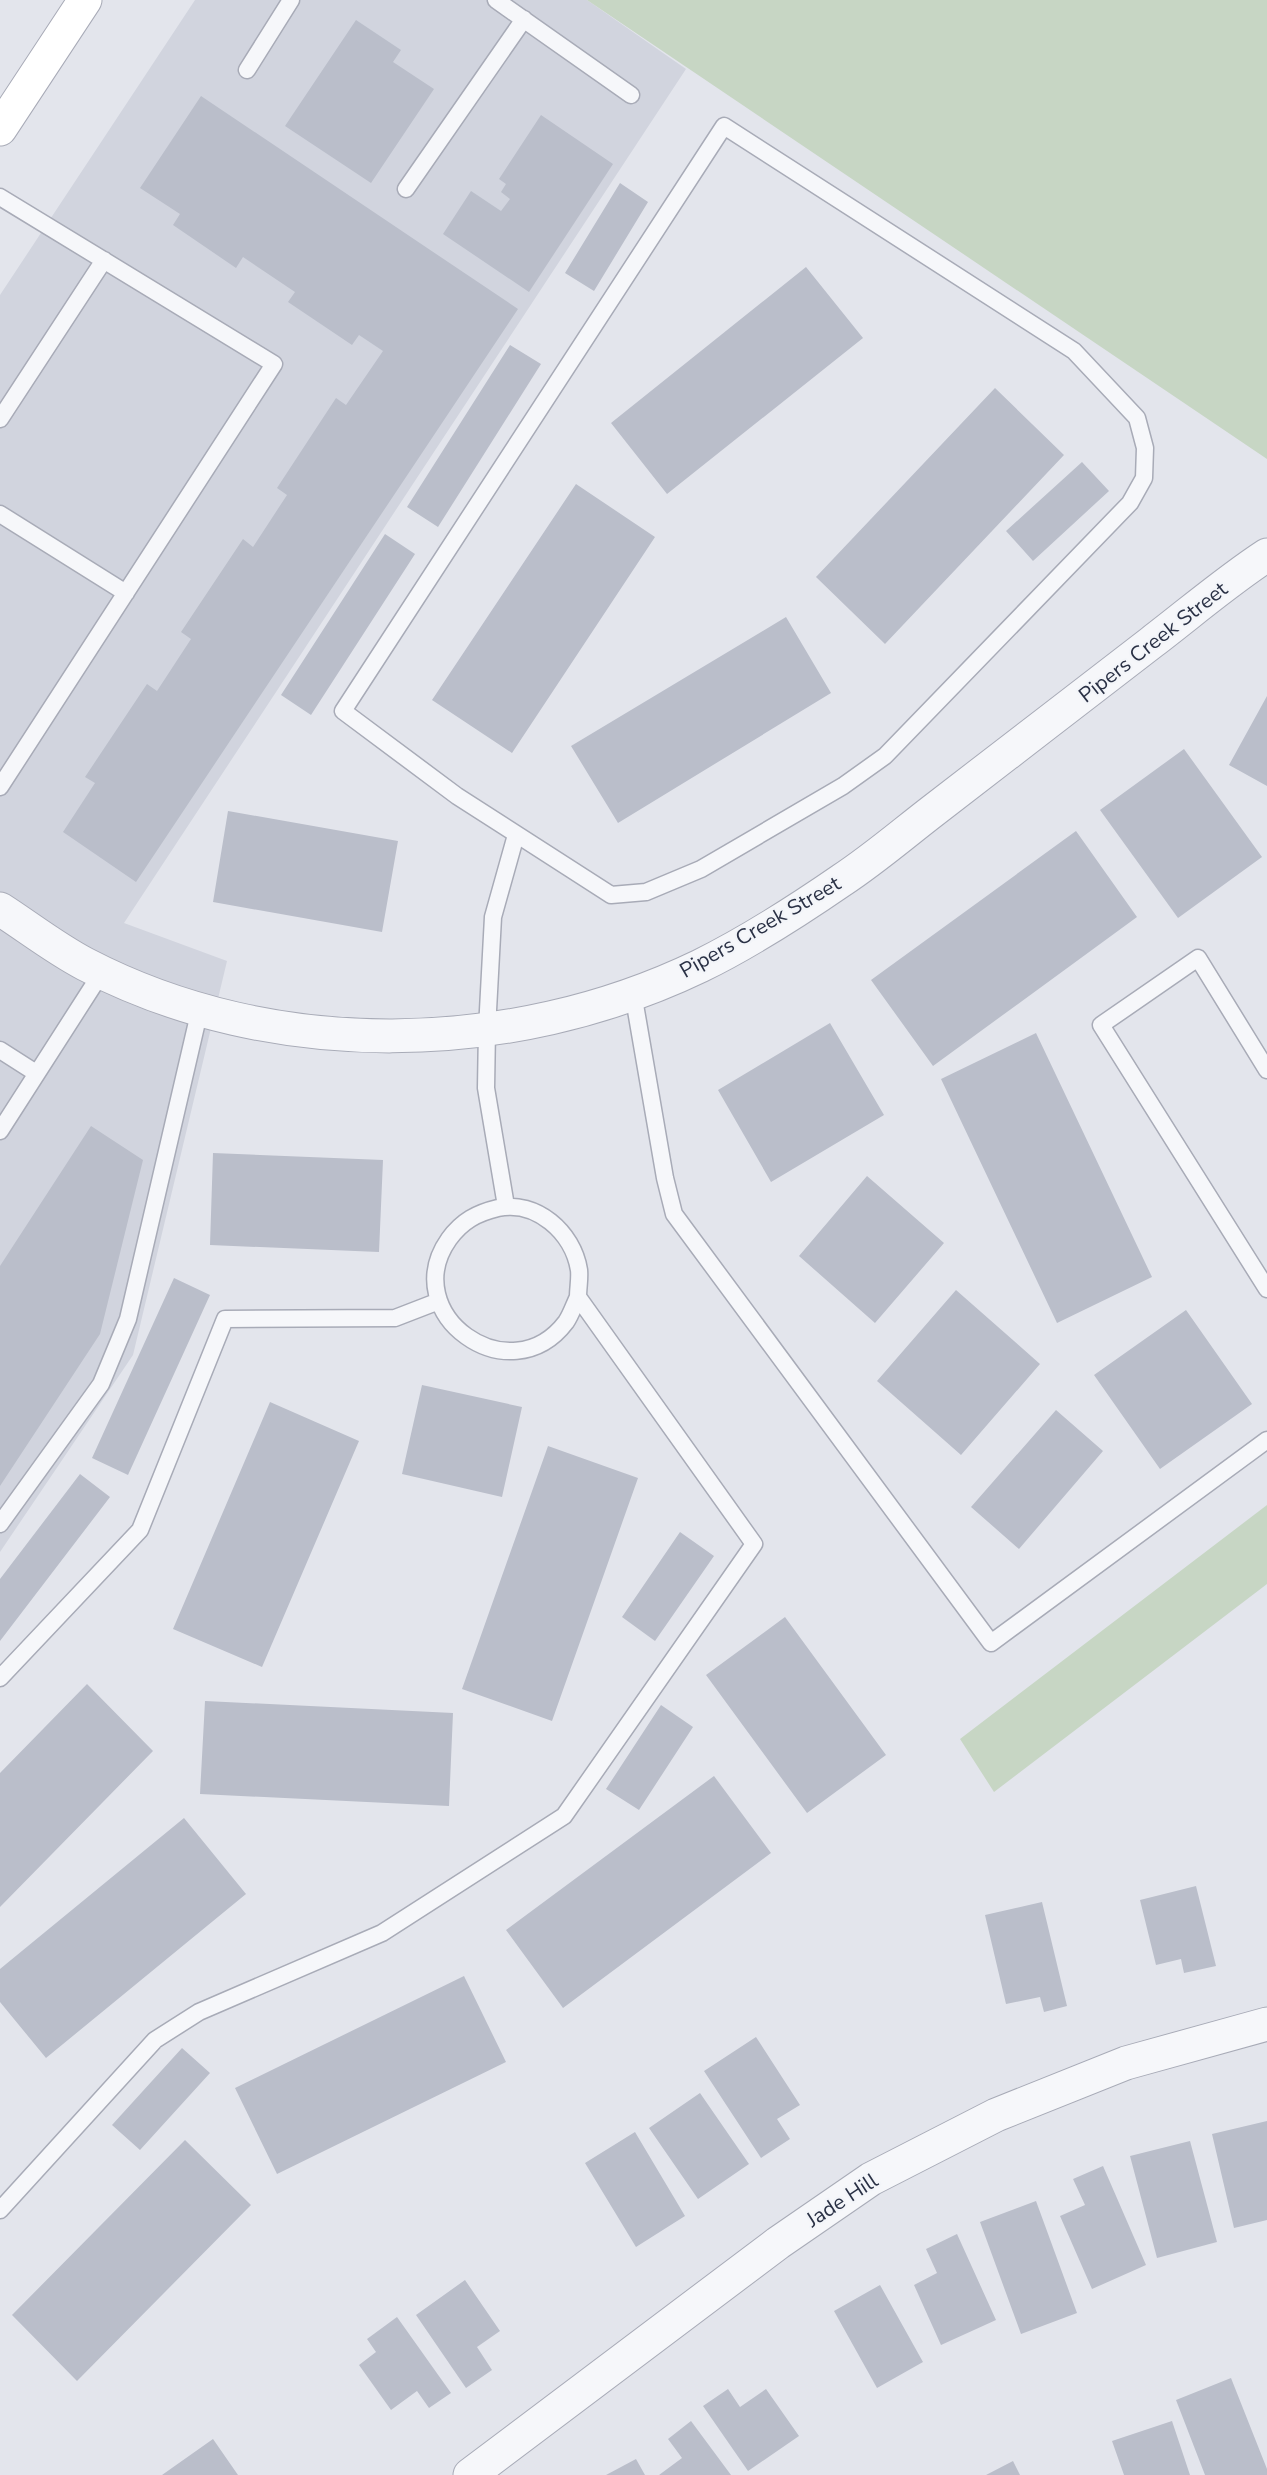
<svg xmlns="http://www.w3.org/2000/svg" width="1267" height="2475" viewBox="0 0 1267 2475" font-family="'Nunito Sans',sans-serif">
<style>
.built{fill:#d1d4de}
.green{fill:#c7d6c4}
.building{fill:#babeca}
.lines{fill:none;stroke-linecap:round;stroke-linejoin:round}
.service-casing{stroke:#a8abb7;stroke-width:19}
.minor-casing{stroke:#a8abb7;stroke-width:35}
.secondary-casing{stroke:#a8abb7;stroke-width:35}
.service{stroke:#f6f7fa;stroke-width:16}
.minor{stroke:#f6f7fa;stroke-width:33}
.secondary{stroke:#fff;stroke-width:33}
.labels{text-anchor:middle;stroke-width:4.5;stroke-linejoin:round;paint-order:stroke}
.street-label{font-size:21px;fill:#2a3145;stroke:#f3f5f9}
</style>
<rect width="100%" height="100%" fill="#e3e5ec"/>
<path class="built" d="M 195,0 L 587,0 L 686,69 L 124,923 L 227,961 L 133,1355 L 0,1552 L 0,295 Z"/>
<path class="green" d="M 587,0 L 1267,0 L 1267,459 Z
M 1267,1505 L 1267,1584 L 994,1792 L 960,1739 Z"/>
<path class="building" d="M 356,20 L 401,50 L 393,62 L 434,89 L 371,183 L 285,126 Z
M 201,96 L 518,309 L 136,882 L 63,832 L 95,783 L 85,777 L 147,684 L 157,691 L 191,639 L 181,632 L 243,539 L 253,547 L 287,495 L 277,488 L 336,398 L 346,405 L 383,351 L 359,335 L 352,345 L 288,302 L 295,292 L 243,257 L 236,268 L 173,225 L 180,214 L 140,188 Z
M 541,115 L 613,164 L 529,292 L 443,234 L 471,191 L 501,211 L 510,199 L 501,192 L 506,184 L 499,179 Z
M 620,183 L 648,202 L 594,291 L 565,273 Z
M 806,267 L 863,338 L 667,494 L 611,423 Z
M 510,345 L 541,364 L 438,527 L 407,507 Z
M 995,388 L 1064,455 L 885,644 L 816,577 Z
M 1082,462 L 1109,491 L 1033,561 L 1006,531 Z
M 576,484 L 655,537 L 512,753 L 432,700 Z
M 385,534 L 415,554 L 311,715 L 281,695 Z
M 786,617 L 831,693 L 618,823 L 571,746 Z
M 1267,696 L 1267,786 L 1229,765 Z
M 1184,749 L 1262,857 L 1178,918 L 1100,810 Z
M 228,811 L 398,841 L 382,932 L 213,902 Z
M 1076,831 L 1137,917 L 933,1066 L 871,980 Z
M 830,1023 L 884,1115 L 771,1182 L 718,1090 Z
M 1036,1033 L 1152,1277 L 1057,1323 L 941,1079 Z
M 91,1126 L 143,1160 L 100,1334 L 0,1486 L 0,1266 Z
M 213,1153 L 383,1160 L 379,1252 L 210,1245 Z
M 867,1176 L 944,1243 L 875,1323 L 799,1256 Z
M 174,1278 L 210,1295 L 128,1475 L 92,1458 Z
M 956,1290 L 1040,1364 L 961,1455 L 877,1381 Z
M 1186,1310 L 1252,1404 L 1160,1469 L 1094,1375 Z
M 422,1385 L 522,1407 L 502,1497 L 402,1474 Z
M 270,1402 L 359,1441 L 262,1667 L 173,1629 Z
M 1056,1410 L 1103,1451 L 1019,1549 L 971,1507 Z
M 548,1446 L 638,1478 L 552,1721 L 462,1689 Z
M 80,1474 L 110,1497 L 0,1641 L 0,1579 Z
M 680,1532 L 714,1556 L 655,1641 L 622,1617 Z
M 785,1617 L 886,1755 L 807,1813 L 706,1675 Z
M 87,1684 L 153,1751 L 0,1907 L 0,1773 Z
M 205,1701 L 453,1713 L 449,1806 L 200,1794 Z
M 661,1705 L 693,1727 L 639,1810 L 606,1789 Z
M 714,1776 L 771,1853 L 563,2008 L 506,1930 Z
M 184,1818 L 246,1894 L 46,2058 L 0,2002 L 0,1969 Z
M 1196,1886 L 1216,1966 L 1184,1973 L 1181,1959 L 1156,1965 L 1140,1900 Z
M 1042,1902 L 1067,2006 L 1044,2012 L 1040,1997 L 1006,2004 L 985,1915 Z
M 464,1976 L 506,2062 L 277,2174 L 235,2088 Z
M 756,2037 L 800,2105 L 777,2119 L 790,2139 L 761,2158 L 704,2071 Z
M 182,2048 L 210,2073 L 140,2150 L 112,2125 Z
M 700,2093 L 749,2164 L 698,2199 L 649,2128 Z
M 1267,2121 L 1267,2220 L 1234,2228 L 1212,2134 Z
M 635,2132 L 685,2216 L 636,2247 L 585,2163 Z
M 185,2140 L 251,2205 L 77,2381 L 12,2315 Z
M 1190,2141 L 1217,2242 L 1157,2258 L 1130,2156 Z
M 1103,2166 L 1146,2265 L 1092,2289 L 1060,2216 L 1085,2205 L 1073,2179 Z
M 1036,2201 L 1077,2313 L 1021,2334 L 980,2222 Z
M 957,2234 L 996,2320 L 941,2345 L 914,2285 L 937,2273 L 926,2249 Z
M 465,2280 L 500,2331 L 477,2347 L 492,2370 L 466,2388 L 416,2315 Z
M 880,2285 L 923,2362 L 877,2388 L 834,2311 Z
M 397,2317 L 451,2393 L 429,2408 L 417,2391 L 391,2410 L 359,2365 L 376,2352 L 367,2339 Z
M 1231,2378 L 1267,2469 L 1267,2475 L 1205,2475 L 1176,2400 Z
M 728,2389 L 740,2407 L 766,2389 L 799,2436 L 748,2471 L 703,2406 Z
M 691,2421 L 731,2475 L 659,2475 L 682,2458 L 668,2439 Z
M 1172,2421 L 1190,2475 L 1124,2475 L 1112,2441 Z
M 213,2439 L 238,2475 L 162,2475 Z
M 636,2459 L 645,2475 L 606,2475 Z
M 1013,2461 L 1020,2475 L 986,2475 Z"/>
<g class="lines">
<g class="service-casing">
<path id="service" d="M 496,0 L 631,95
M 247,70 L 291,0
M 724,126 L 1074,351 L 1137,418 L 1145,448 L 1144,478 L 1130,503 L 885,756 L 843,786 L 701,869 L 646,892 L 611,895 L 457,796 L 343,711 Z
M 406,189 L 524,19
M 0,197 L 274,364 L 0,787
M 0,419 L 104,260
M 0,514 L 126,593
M 633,993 L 665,1178 L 674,1214 L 991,1643 L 1267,1440
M 0,1050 L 36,1073
M 1267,1070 L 1198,958 L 1101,1025 L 1267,1289
M 0,1131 L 102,972
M 506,1206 L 486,1088 L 487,1029 L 493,917 L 516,835
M 0,1524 L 101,1384 L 128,1319 L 200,1009
M 0,1678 L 140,1530 L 225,1319 L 395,1318 L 439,1301
M 0,2210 L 155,2040 L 199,2012 L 382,1933 L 564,1816 L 754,1544 L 578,1297 C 578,1288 580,1278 579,1270 C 573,1232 536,1200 498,1208 C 477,1213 462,1221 449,1239 C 396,1314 510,1396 566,1322 C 571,1315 574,1305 578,1297"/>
</g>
<g class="minor-casing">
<path id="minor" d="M 0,909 C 28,927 56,949 85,964 C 273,1062 511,1057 700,966 C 749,942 797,911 842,880 C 874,859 904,833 934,810 C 1007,754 1079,698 1152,642 C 1190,613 1227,581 1267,555
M 470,2475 L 778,2243 L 871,2179 L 996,2115 L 1126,2063 L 1267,2024"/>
</g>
<g class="secondary-casing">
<path id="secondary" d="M 0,129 L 85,0"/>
</g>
<use href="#service" class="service"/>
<use href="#minor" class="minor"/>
<use href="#secondary" class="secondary"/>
</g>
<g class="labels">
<g class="street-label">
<text transform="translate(1153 642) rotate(-38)" y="7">Pipers Creek Street</text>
<text transform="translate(760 927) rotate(-30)" y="7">Pipers Creek Street</text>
<text transform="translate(842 2200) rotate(-33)" y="7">Jade Hill</text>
</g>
</g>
</svg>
